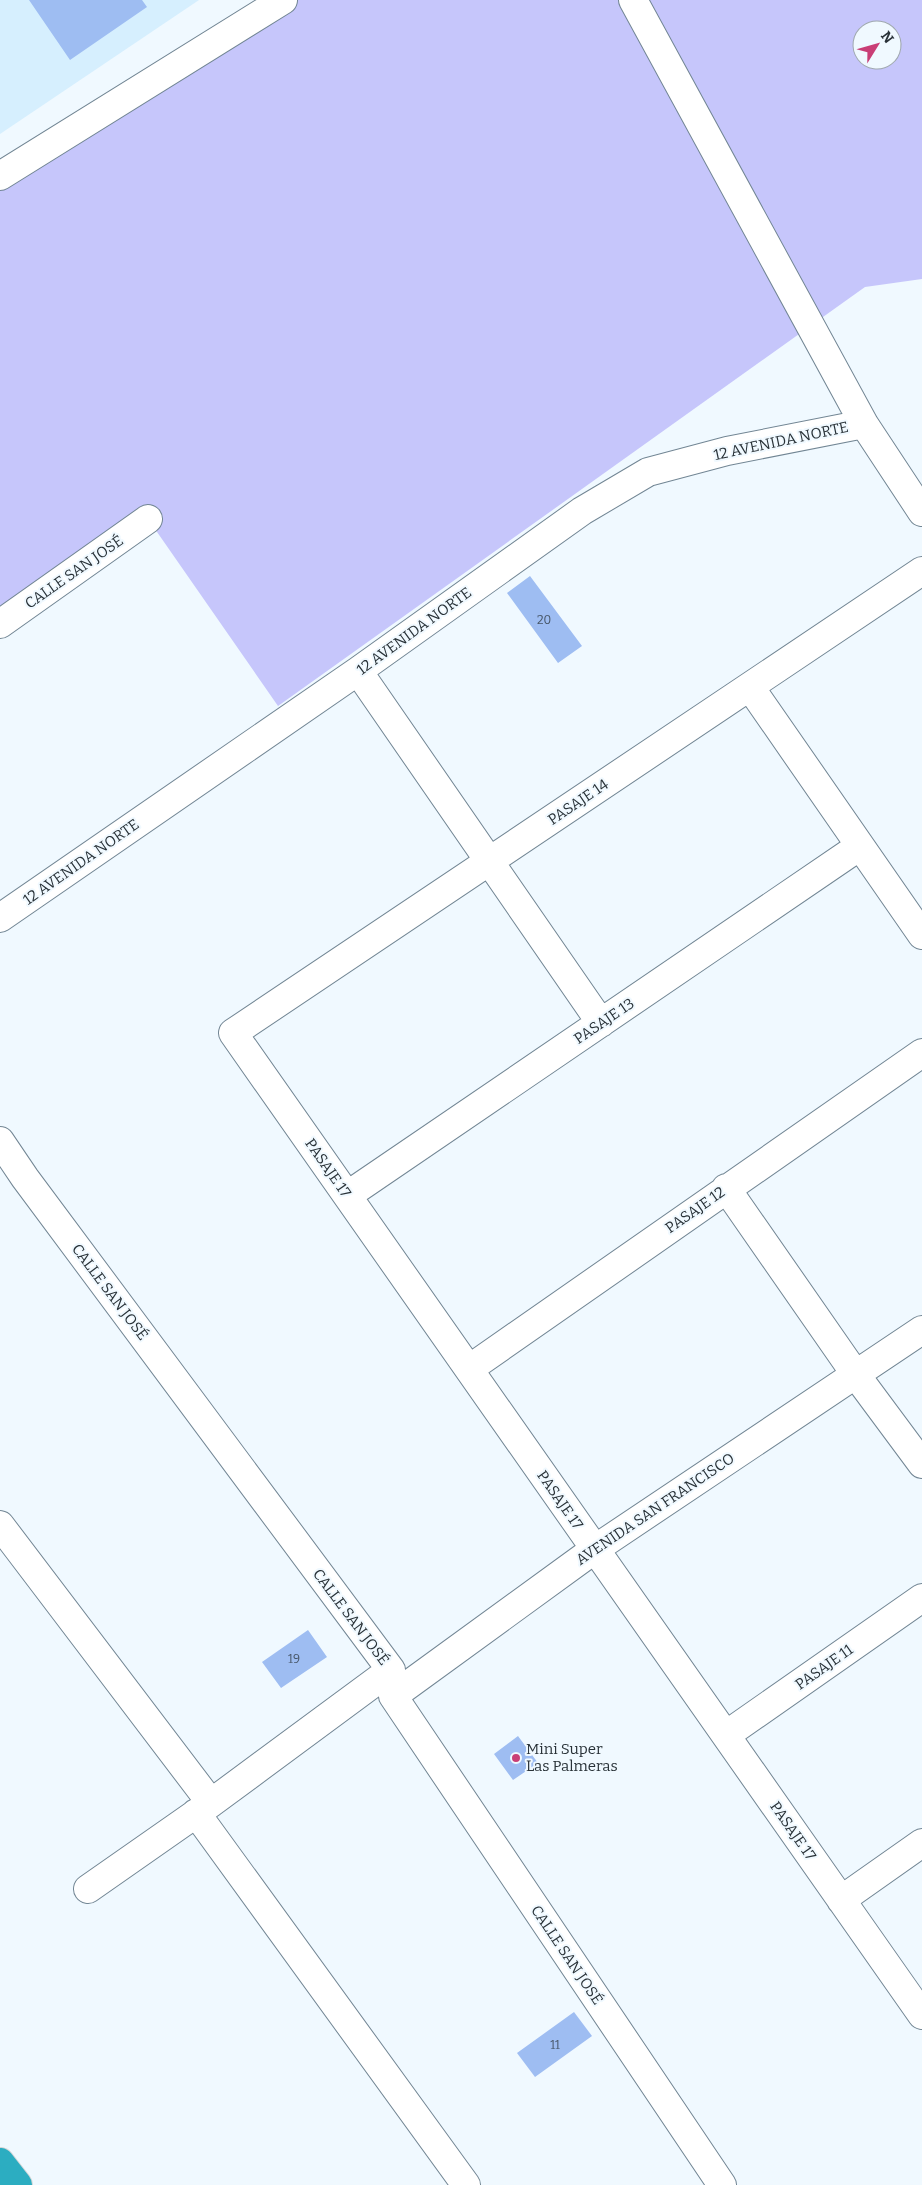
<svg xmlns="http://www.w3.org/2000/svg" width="922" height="2185" viewBox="0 0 922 2185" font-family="Bitter,serif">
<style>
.built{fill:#d6effe}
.green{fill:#c6c6fb;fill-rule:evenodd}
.building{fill:#9ebdf2}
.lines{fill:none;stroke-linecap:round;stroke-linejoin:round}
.minor-casing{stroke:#728694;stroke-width:30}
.highway-casing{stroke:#d4d6d7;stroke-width:30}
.minor{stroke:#fff;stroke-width:28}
.highway{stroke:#2cadc1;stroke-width:28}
.poi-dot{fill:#c93e76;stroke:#f0f9ff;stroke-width:2}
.labels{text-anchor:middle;stroke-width:4;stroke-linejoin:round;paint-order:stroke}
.number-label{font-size:12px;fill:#465566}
.street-label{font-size:15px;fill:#293238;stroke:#f0f9ff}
.poi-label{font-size:15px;fill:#293238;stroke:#f0f9ff;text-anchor:start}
</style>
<rect width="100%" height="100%" fill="#f0f9ff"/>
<path class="built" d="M 0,0 L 199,0 L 0,134 Z"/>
<path class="green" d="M 259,0 L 922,0 L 922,279 L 865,287 L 278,706 L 148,519 L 0,625 L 0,164 ZM 862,30 L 892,30 L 892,60 L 862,60 Z"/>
<path class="building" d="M 29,0 L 142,0 L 147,7 L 70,60 Z
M 530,576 L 582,646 L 558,663 L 507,593 Z
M 308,1630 L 327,1657 L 281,1688 L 262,1662 Z
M 518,1736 L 538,1763 L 513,1780 L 494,1754 Z
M 574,2012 L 592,2036 L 535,2077 L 517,2053 Z"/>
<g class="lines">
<g class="minor-casing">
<path id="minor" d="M 633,0 L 864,424 L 922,512
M 0,176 L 283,0
M 922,571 L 233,1033 L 922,2015
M 0,624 L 148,519
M 358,671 L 601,1023
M 750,687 L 922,935
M 0,918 L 358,671 L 582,511 L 648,472 L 727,451 L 864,424
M 0,1141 L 25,1178 L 391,1670 L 393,1696 L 722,2185
M 726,1188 L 856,1375 L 922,1464
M 348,1195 L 860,846
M 469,1369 L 922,1053
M 0,1525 L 211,1803
M 393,1696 L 595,1549 L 922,1330
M 726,1735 L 922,1598
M 196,1813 L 466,2185
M 88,1889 L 211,1803 L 391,1670
M 841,1900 L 922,1843"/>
</g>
<g class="highway-casing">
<path id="highway" d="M 0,2162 L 18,2185"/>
</g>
<use href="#minor" class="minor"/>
<use href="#highway" class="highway"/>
</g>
<circle class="poi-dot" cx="516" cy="1758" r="5"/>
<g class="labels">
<g class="number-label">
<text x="544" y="624">20</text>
<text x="294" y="1663">19</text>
<text x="555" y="2049">11</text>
</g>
<g class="street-label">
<text transform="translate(781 441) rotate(-12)" y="5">12 AVENIDA NORTE</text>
<text transform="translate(74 572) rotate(-35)" y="5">CALLE SAN JOSÉ</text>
<text transform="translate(414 631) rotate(-36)" y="5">12 AVENIDA NORTE</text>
<text transform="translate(578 802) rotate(-34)" y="5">PASAJE 14</text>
<text transform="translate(81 862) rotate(-35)" y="5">12 AVENIDA NORTE</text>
<text transform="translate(604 1021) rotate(-34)" y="5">PASAJE 13</text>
<text transform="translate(328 1168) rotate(55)" y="5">PASAJE 17</text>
<text transform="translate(695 1210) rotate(-35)" y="5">PASAJE 12</text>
<text transform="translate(110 1292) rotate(53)" y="5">CALLE SAN JOSÉ</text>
<text transform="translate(560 1500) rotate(55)" y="5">PASAJE 17</text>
<text transform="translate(655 1509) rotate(-34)" y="5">AVENIDA SAN FRANCISCO</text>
<text transform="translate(351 1617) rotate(53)" y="5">CALLE SAN JOSÉ</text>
<text transform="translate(824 1667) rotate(-35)" y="5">PASAJE 11</text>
<text transform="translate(793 1831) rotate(55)" y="5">PASAJE 17</text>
<text transform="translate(567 1955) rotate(56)" y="5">CALLE SAN JOSÉ</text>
</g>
<g class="poi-label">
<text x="526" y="1754">Mini Super<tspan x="526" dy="17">Las Palmeras</tspan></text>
</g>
</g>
<g transform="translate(877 45) rotate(53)"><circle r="24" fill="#f0f9ff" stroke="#a0a9af"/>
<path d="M0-4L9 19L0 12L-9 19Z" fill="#c93e76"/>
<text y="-8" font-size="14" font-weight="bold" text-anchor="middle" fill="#293238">N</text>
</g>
</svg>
